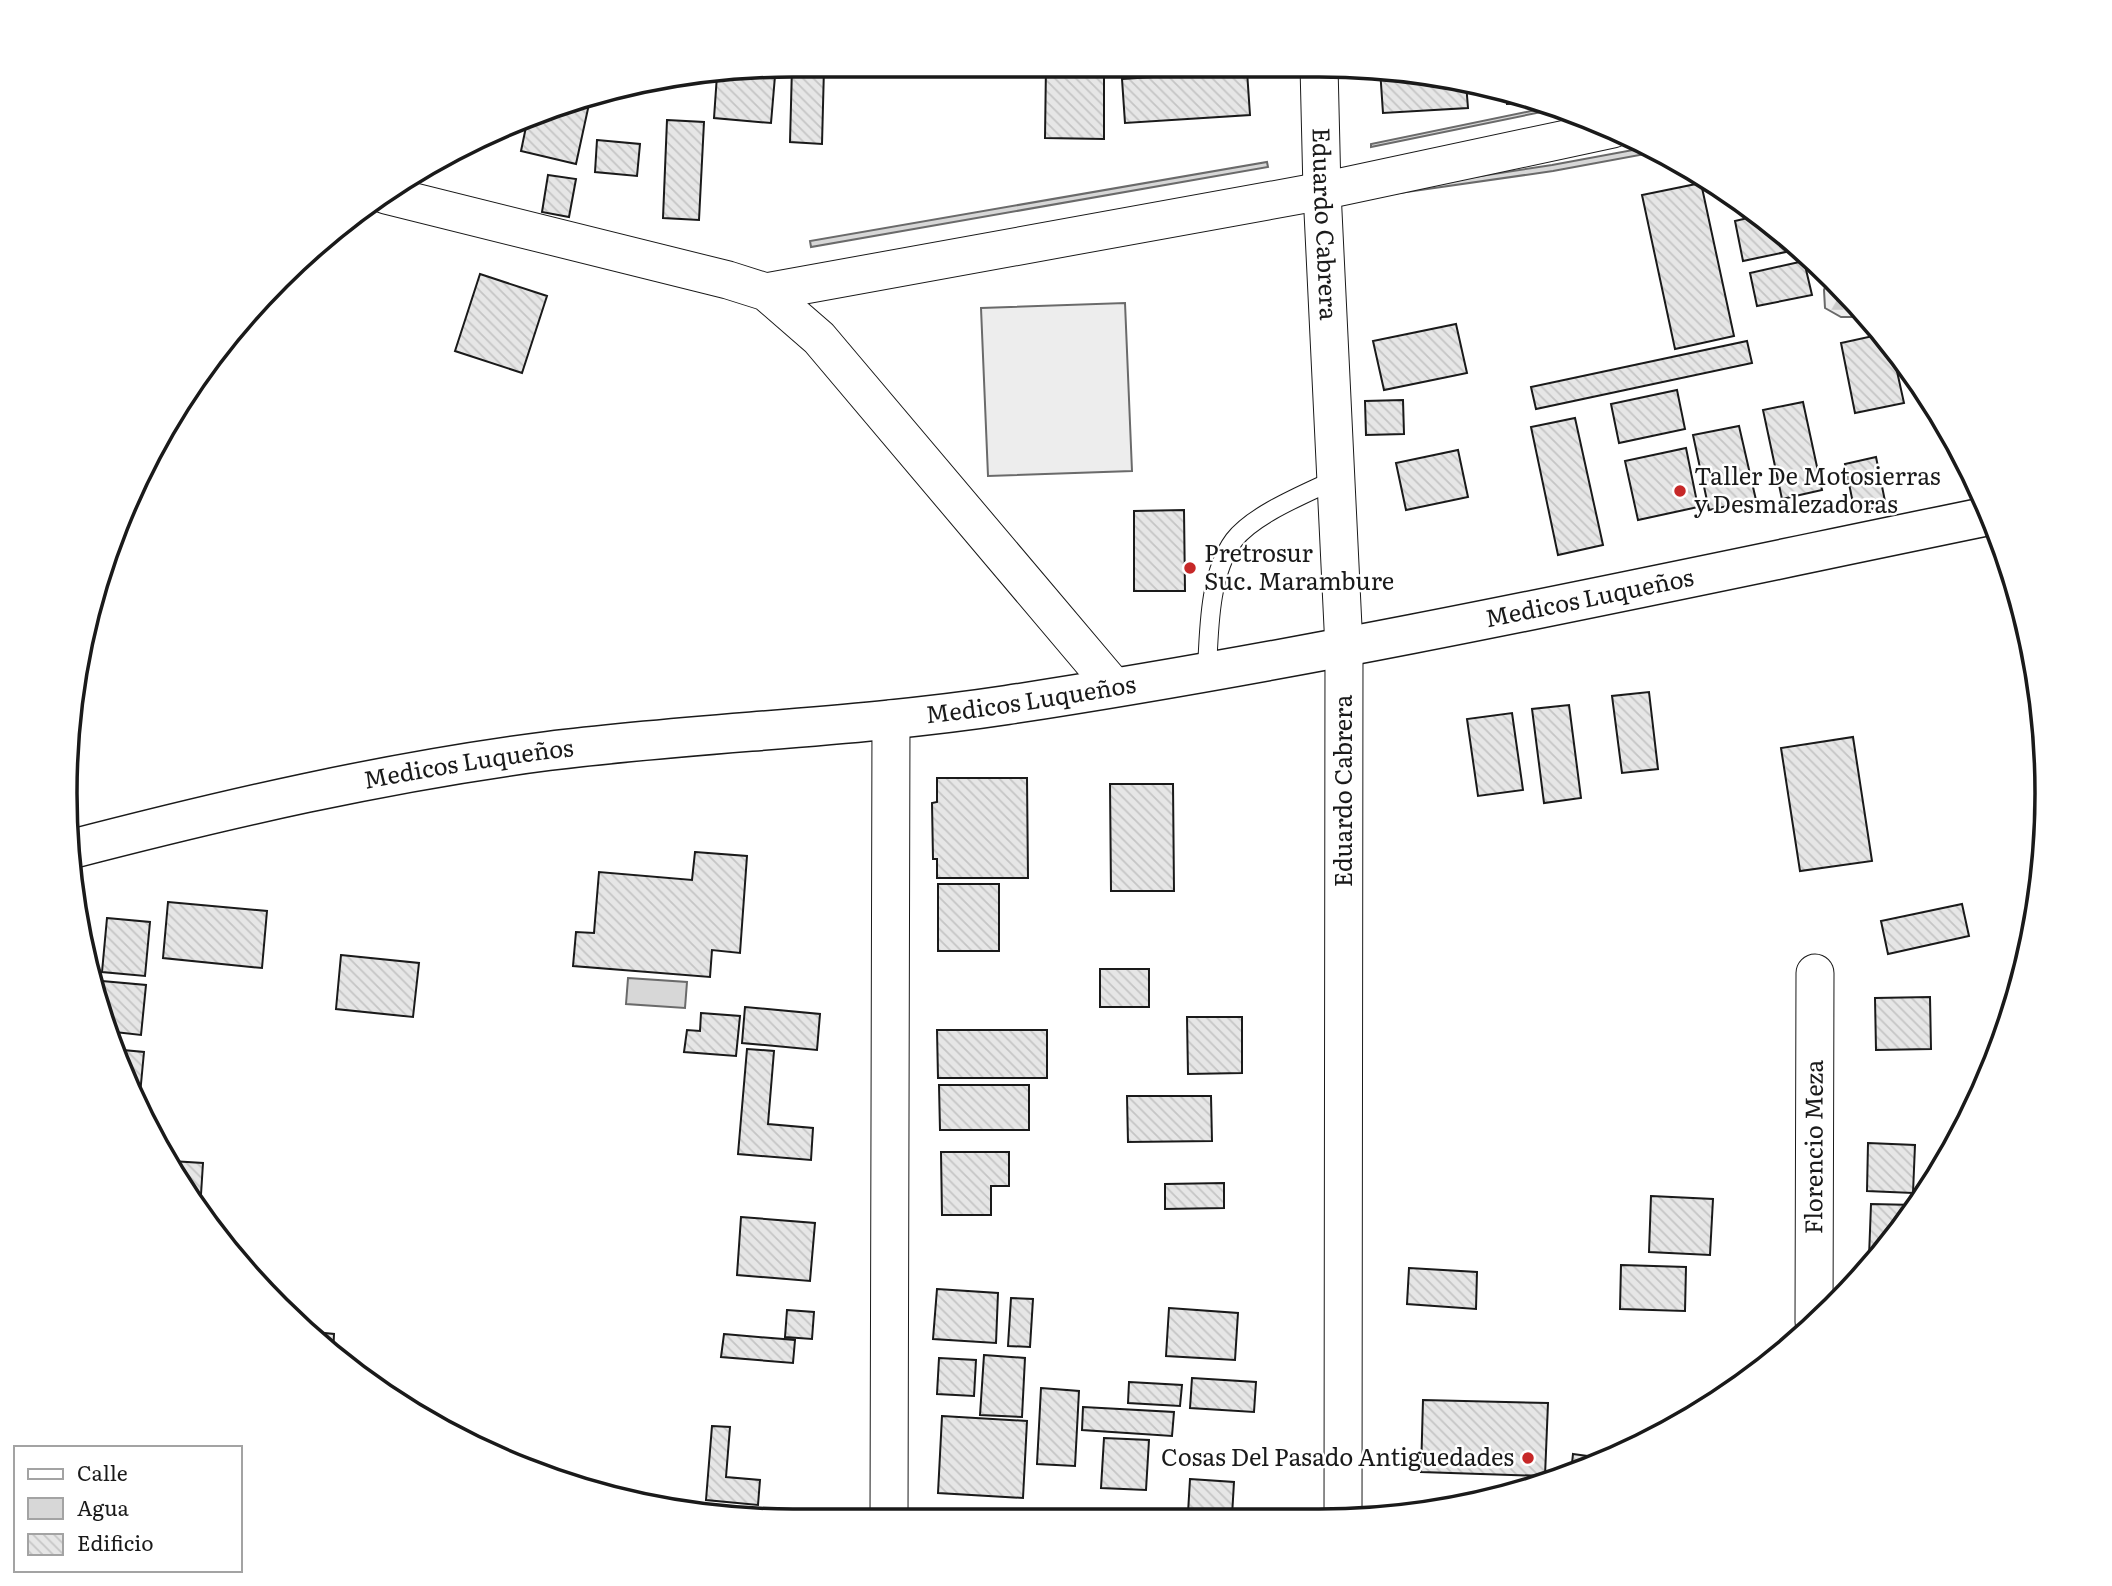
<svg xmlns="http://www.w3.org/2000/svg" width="2112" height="1586" viewBox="0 0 2112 1586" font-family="Literata,serif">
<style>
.built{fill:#ededed;stroke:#6a6a6a;stroke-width:2}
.forest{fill:url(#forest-firs);stroke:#6a6a6a;stroke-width:2}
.water{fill:#d7d7d7;stroke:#6a6a6a;stroke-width:2}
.building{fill:url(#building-back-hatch);stroke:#1a1a1a;stroke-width:2}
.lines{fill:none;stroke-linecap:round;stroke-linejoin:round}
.lane-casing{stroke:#1a1a1a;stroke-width:20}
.street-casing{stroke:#1a1a1a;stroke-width:39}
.secondary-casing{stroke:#1a1a1a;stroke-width:41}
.lane{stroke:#fff;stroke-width:18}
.street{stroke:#fff;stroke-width:37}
.secondary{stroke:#fff;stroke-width:38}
.poi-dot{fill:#c62828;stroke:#fff;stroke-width:2.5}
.labels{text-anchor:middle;stroke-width:5;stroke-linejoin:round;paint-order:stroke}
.street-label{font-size:24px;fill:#1a1a1a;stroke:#fff}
.poi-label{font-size:24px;fill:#1a1a1a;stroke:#fff;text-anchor:start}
.rim{fill:none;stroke:#1a1a1a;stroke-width:3.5}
</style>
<defs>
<pattern id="forest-firs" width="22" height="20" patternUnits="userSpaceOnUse" patternTransform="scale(1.75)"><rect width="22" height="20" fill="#ededed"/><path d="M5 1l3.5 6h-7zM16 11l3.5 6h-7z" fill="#cbcbcb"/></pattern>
<pattern id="building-back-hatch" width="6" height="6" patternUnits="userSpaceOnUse" patternTransform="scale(1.75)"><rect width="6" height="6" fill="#e6e6e6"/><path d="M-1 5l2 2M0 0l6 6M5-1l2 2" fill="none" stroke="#c5c5c5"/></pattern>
</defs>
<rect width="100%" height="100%" fill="#fff"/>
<path class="built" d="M 1125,303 L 1132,471 L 988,476 L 981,308 Z"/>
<path class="forest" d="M 1829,278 L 1866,317 L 1841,317 L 1825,308 L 1824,290 Z"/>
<path class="water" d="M 1555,106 L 1561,108 L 1371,147 L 1371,144 Z
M 1649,147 L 1656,152 L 1553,171 L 1365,198 L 1364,194 L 1552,165 Z
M 1267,162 L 1268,167 L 811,247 L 810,241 Z
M 628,978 L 687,982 L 685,1008 L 626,1004 Z"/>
<path class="building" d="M 1046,65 L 1104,66 L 1104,139 L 1045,138 Z
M 792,67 L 824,68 L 822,144 L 790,142 Z
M 1380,69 L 1466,83 L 1468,108 L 1383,113 Z
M 1247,71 L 1250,115 L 1125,123 L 1122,79 Z
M 736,72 L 775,76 L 771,123 L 714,118 L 717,75 Z
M 1506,89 L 1507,89 L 1545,102 L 1507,104 Z
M 577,101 L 589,104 L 576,164 L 521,151 L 527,122 Z
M 667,120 L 704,122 L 699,220 L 663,218 Z
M 597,140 L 640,144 L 637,176 L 595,172 Z
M 548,175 L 576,179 L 569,217 L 542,212 Z
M 1701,183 L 1734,336 L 1675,349 L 1642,195 Z
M 1760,215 L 1799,245 L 1800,249 L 1743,261 L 1735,221 Z
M 1804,261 L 1812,295 L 1757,306 L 1750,273 Z
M 480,274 L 547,296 L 522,373 L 455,351 Z
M 1456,324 L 1467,373 L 1384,390 L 1373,341 Z
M 1882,334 L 1891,344 L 1904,403 L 1855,413 L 1841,343 Z
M 1747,341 L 1752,363 L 1536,409 L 1531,387 Z
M 1677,390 L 1685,429 L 1619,443 L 1611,404 Z
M 1403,400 L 1404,434 L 1366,435 L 1365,401 Z
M 1803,402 L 1822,490 L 1782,499 L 1763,410 Z
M 1575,418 L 1603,545 L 1558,555 L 1531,427 Z
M 1739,426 L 1756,500 L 1709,510 L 1693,435 Z
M 1686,448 L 1698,507 L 1638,520 L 1625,461 Z
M 1458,450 L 1468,497 L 1406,510 L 1396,463 Z
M 1876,457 L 1886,506 L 1855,513 L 1845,464 Z
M 1184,510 L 1185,591 L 1134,591 L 1134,511 Z
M 1649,692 L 1658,769 L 1622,773 L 1612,696 Z
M 1569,705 L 1581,798 L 1544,803 L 1532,709 Z
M 1512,713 L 1523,790 L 1478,796 L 1467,719 Z
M 1853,737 L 1872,861 L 1800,871 L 1781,748 Z
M 937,778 L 1027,778 L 1028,878 L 937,878 L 937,859 L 933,859 L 932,803 L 937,802 Z
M 1110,784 L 1173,784 L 1174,891 L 1111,891 Z
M 695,852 L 747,856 L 740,953 L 712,950 L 710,977 L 573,966 L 576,932 L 594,933 L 599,872 L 692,880 Z
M 938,884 L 999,884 L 999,951 L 938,951 Z
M 168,902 L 267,911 L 262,968 L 163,958 Z
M 1962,904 L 1969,936 L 1888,954 L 1881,921 Z
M 107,918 L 150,922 L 145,976 L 102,972 Z
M 341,955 L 419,963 L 413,1017 L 336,1009 Z
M 1100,969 L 1149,969 L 1149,1007 L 1100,1007 Z
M 102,981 L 146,985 L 141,1035 L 106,1031 L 99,1010 Z
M 1930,997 L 1931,1049 L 1876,1050 L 1875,998 Z
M 745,1007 L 820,1014 L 817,1050 L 742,1043 Z
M 701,1013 L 740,1016 L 736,1056 L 684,1052 L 687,1030 L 700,1031 Z
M 1187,1017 L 1242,1017 L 1242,1073 L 1188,1074 Z
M 937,1030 L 1047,1030 L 1047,1078 L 938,1078 Z
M 112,1049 L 144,1052 L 139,1105 L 120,1071 Z
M 747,1049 L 774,1051 L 768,1124 L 813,1128 L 811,1160 L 738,1154 Z
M 939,1085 L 1029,1085 L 1029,1130 L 940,1130 Z
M 1127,1096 L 1211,1096 L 1212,1141 L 1128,1142 Z
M 1868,1143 L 1915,1145 L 1913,1193 L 1867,1191 Z
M 941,1152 L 1009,1152 L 1009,1186 L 991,1186 L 991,1215 L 942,1215 Z
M 171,1161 L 203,1163 L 200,1210 Z
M 1224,1183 L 1224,1208 L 1165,1209 L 1165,1184 Z
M 1651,1196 L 1713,1199 L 1710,1255 L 1649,1252 Z
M 1871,1204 L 1915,1205 L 1878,1257 L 1869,1257 Z
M 741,1217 L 815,1223 L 810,1281 L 737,1275 Z
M 1621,1265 L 1686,1267 L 1685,1311 L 1620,1309 Z
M 1409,1268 L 1477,1272 L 1476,1309 L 1407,1304 Z
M 937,1289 L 998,1293 L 996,1343 L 933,1339 Z
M 1011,1298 L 1033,1299 L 1030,1347 L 1008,1346 Z
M 1169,1308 L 1238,1313 L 1235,1360 L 1166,1356 Z
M 787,1310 L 814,1312 L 812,1339 L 785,1337 Z
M 304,1331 L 334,1334 L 333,1355 L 313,1341 Z
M 724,1334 L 795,1340 L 793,1363 L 721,1357 Z
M 984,1355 L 1025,1358 L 1022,1417 L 980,1415 Z
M 939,1358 L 976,1360 L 974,1396 L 937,1394 Z
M 1192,1378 L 1256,1382 L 1254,1412 L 1190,1408 Z
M 1129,1382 L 1182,1385 L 1180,1406 L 1128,1403 Z
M 1041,1388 L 1079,1391 L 1075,1466 L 1037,1464 Z
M 1423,1400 L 1548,1403 L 1545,1476 L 1421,1472 Z
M 1083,1407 L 1174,1412 L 1172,1436 L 1082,1430 Z
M 942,1416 L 1027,1421 L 1023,1498 L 938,1493 Z
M 712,1426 L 730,1427 L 726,1477 L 760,1480 L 758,1505 L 706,1500 Z
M 1104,1438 L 1149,1440 L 1146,1490 L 1101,1488 Z
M 1573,1454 L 1610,1459 L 1597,1466 L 1571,1473 Z
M 1190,1479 L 1234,1482 L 1232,1516 L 1188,1513 Z"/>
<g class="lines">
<g class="lane-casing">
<path id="lane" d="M 1207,671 C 1209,630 1209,574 1234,540 C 1254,514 1307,493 1336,479"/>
</g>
<g class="street-casing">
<g id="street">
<path id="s1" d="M 1319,66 L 1322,191 L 1344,648 L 1343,1515"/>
<path d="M 386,195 L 728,280 L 766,292 L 819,338 L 1114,687"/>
<path d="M 766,292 L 1322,191 L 1613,129"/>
<path id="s2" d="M 1814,1322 L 1815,973"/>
<path d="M 889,1519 L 891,719"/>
</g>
</g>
<g class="secondary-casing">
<g id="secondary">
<path id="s3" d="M 68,850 C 226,809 385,772 548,751 C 700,732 855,728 1007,705 C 1336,655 1663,583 1989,516"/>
</g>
</g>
<use href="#lane" class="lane"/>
<use href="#street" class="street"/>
<use href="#secondary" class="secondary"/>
</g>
<g class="poi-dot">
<circle cx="1680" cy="491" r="7"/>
<circle cx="1190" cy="568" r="7"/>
<circle cx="1528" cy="1458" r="7"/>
</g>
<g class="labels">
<g class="street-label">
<text dy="8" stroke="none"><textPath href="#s1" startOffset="158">Eduardo Cabrera</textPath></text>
<text dy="8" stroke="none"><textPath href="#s3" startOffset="1544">Medicos Luqueños</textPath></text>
<text dy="8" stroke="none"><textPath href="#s3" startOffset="976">Medicos Luqueños</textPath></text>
<text dy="8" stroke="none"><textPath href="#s3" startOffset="410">Medicos Luqueños</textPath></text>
<text transform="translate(1344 791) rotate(-90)" y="8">Eduardo Cabrera</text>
<text dy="8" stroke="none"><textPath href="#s2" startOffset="175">Florencio Meza</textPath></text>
</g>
<g class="poi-label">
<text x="1694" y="485">Taller De Motosierras<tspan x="1694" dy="28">y Desmalezadoras</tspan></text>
<text x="1204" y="562">Pretrosur<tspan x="1204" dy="28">Suc. Marambure</tspan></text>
<text x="1514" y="1466" text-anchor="end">Cosas Del Pasado Antiguedades</text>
</g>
</g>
<path d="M0 0H2112V1586H0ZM793 77H1319A716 716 0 0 1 2035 793V793A716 716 0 0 1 1319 1509H793A716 716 0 0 1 77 793V793A716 716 0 0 1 793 77Z" fill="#fff" fill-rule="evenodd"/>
<path class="rim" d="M793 77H1319A716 716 0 0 1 2035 793V793A716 716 0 0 1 1319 1509H793A716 716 0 0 1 77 793V793A716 716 0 0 1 793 77Z"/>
<rect x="14" y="1446" width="228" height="126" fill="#ffffff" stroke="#a3a3a3" stroke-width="2"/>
<rect x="28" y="1469" width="35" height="10" fill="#ffffff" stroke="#a3a3a3" stroke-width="2"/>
<text x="77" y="1481" font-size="21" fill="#1a1a1a">Calle</text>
<rect x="28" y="1498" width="35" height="21" fill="#d7d7d7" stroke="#a3a3a3" stroke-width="2"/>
<text x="77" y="1516" font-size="21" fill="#1a1a1a">Agua</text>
<rect x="28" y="1534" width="35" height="21" fill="url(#building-back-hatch)" stroke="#a3a3a3" stroke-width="2"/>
<text x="77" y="1551" font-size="21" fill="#1a1a1a">Edificio</text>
</svg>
